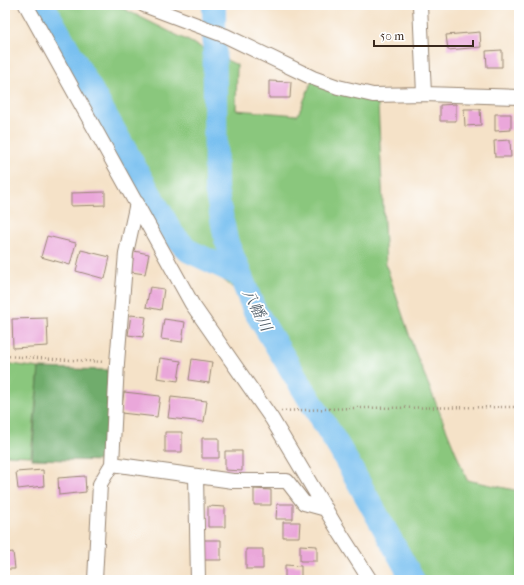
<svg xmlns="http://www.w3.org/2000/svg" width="524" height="585" viewBox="0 0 524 585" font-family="'IM FELL French Canon','Noto Serif JP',serif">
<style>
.green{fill:#8ac77d;stroke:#62784e}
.forest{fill:#6fac6c;stroke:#556b45}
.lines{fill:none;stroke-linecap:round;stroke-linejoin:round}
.river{stroke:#78c0f0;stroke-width:24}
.building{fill:#eaa7da}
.minor-casing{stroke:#988673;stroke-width:16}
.path{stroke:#988673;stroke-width:2.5;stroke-dasharray:1 3;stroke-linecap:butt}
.minor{stroke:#fff;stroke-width:14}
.labels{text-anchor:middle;stroke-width:3.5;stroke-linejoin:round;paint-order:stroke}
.water-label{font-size:15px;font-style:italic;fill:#505e68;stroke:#fff}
</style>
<rect width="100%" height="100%" fill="#fff"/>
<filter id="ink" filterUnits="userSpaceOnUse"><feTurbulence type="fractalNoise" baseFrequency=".025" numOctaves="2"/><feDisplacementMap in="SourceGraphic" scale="8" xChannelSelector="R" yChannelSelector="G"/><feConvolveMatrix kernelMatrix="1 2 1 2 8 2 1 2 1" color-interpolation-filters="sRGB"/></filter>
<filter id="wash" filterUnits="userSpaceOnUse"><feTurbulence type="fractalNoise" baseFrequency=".012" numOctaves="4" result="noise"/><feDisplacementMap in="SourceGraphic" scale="16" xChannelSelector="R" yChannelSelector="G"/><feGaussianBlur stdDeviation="0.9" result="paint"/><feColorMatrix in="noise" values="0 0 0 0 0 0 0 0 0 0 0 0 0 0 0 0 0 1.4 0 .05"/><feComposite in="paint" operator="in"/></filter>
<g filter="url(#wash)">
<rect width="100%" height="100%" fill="#f5e2c8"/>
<path class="green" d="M 50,5 L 116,5 L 237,65 L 236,110 L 298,115 L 313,78 L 378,104 L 386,265 L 414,349 L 467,480 L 519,491 L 519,573 L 517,580 L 426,580 L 395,525 L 276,324 L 214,272 L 181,238 Z
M 5,363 L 39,368 L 31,456 L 5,455 Z"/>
<path class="forest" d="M 39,368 L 108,370 L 107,461 L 32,459 Z"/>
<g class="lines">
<path class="river" d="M 43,5 L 173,235 L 189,251 L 240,275
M 214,5 L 216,189 L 226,240 L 254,309 L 340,449 L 413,580"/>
</g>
<g id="blocks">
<path class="building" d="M 480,32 L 481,47 L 448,50 L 446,35 Z
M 502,50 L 502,67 L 487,67 L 486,51 Z
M 269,81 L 291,82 L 290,98 L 269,98 Z
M 456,104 L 456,121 L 440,121 L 440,105 Z
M 464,109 L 480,109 L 481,125 L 465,126 Z
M 495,114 L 511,114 L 511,130 L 495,131 Z
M 510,140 L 511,157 L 495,157 L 494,141 Z
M 105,192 L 105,205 L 71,206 L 71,193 Z
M 47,236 L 76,243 L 70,265 L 41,257 Z
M 81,250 L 110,257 L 105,279 L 76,271 Z
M 134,251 L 149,254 L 145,274 L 131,272 Z
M 150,287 L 164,289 L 161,310 L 146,307 Z
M 131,315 L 146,317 L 143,337 L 128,335 Z
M 47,318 L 48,346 L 13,348 L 12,319 Z
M 164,319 L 185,322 L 182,342 L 161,339 Z
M 160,358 L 181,361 L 178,381 L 157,378 Z
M 192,359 L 212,362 L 209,383 L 189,380 Z
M 124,392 L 160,396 L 157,417 L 121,413 Z
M 171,397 L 207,401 L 204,422 L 168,418 Z
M 165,432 L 182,432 L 182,452 L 165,452 Z
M 202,438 L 219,438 L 219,458 L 202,458 Z
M 225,451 L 242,451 L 242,471 L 225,470 Z
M 43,470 L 44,486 L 18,489 L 16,472 Z
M 85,476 L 86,492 L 59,495 L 58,478 Z
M 254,489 L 271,490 L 271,505 L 254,505 Z
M 277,504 L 293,504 L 293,519 L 276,519 Z
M 208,506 L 225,507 L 225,527 L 208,527 Z
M 283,522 L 300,522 L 299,537 L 283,537 Z
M 204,540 L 221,540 L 221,560 L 203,560 Z
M 300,545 L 317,546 L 317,561 L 300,561 Z
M 246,549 L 263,549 L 263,569 L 246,569 Z
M 13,552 L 15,569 L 5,569 L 5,553 Z
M 285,565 L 301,566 L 301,580 L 285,580 Z"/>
</g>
</g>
<g filter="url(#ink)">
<use href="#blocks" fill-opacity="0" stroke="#988673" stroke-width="1"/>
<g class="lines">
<g class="minor-casing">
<path id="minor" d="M 26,5 L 192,304 L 272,419 L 335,525 L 370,580
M 144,5 L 226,36 L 313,78 L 338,87 L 373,95 L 424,94
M 420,5 L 424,94 L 519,97
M 112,464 L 233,481 L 287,481 L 304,503 L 326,509
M 196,476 L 198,580
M 95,580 L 100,484 L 112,464 L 117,363 L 126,253 L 137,203"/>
</g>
<path class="path" d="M 5,356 L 104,362
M 281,411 L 351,408 L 519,407"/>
<use href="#minor" class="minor"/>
</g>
</g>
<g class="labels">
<g class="water-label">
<text transform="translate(257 310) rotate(63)" y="5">八幡川</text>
</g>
</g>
<rect width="524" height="585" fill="none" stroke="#fff" stroke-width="20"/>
<path d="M374 40v6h99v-6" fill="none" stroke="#3b2a1e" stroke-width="2"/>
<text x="380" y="40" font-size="12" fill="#3b2a1e" stroke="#ffffff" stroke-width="3" paint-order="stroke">50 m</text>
</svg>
